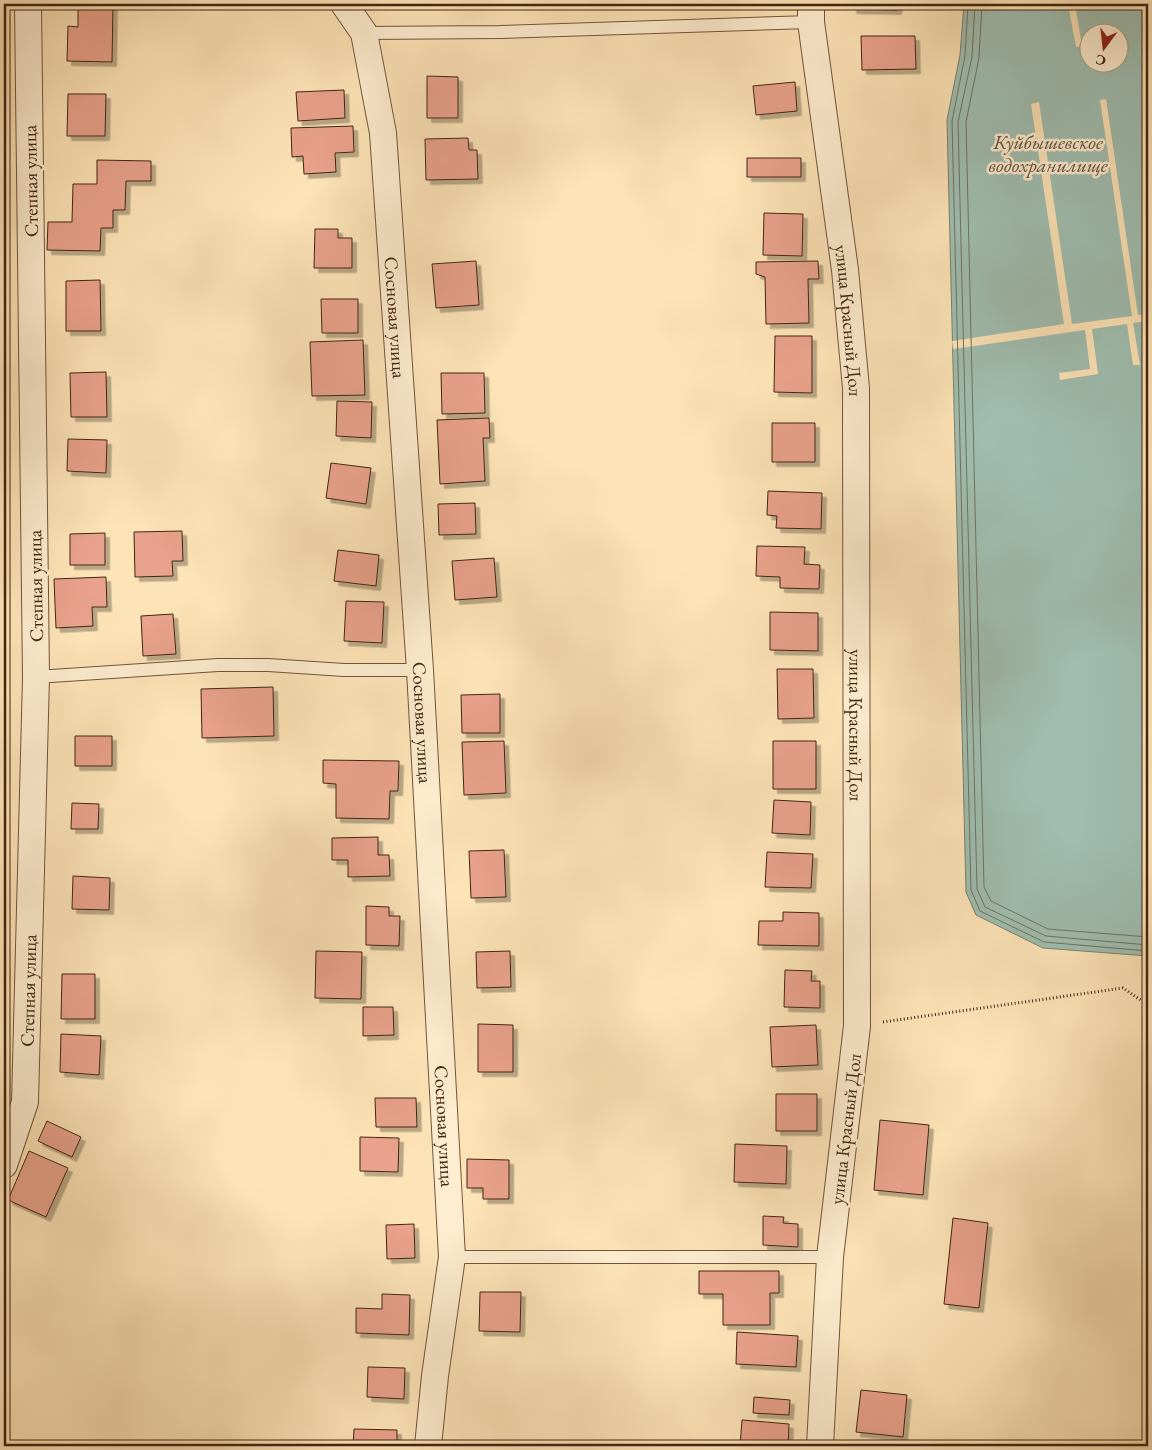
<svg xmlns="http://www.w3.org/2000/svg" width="1152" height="1450" viewBox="0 0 1152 1450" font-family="'EB Garamond',serif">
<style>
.water{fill:#9fbeb1;stroke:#798171;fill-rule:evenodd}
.pier{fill:#fde4b7}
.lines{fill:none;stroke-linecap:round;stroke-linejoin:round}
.shore{stroke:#707262;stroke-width:1}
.building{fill:#e9a28b;stroke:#412512;filter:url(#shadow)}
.service-casing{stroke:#70553b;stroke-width:14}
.minor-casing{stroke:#70553b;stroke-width:28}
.path{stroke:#412512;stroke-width:3;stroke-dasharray:1 2.5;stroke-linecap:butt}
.service{stroke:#feedd0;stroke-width:12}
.minor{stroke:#feedd0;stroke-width:26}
.labels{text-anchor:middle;stroke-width:5;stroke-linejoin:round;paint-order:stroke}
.street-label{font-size:19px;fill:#412512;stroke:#feedd0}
.water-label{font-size:20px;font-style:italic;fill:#5d5342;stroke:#feedd0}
</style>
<defs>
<filter id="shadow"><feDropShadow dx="4.5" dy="4.5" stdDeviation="0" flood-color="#0004"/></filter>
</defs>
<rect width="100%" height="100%" fill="#fde4b7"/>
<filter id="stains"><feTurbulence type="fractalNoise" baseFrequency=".004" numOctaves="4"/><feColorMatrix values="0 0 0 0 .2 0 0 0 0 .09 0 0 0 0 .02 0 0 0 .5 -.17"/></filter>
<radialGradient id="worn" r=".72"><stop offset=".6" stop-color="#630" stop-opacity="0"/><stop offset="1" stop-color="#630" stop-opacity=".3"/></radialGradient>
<path class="water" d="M 964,4 L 1148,4 L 1148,956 L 1043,948 L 976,915 L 966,892 L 947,120 L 960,55 ZM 1090,32 L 1120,32 L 1120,62 L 1090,62 Z"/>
<path class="pier" d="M 1068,4 L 1075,4 L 1082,46 L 1076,47 Z
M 1106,99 L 1138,315 L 1148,314 L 1148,321 L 1133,323 L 1140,365 L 1133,365 L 1127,324 L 1092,329 L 1098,374 L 1060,380 L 1059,373 L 1090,369 L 1085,330 L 953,349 L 952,341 L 1064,324 L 1031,104 L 1039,102 L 1072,324 L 1132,316 L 1100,100 Z"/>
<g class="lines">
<path class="shore" d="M 968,4 L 965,56 L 952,121 L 971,890 L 980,911 L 1044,942 L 1148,951
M 975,4 L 972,57 L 958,122 L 977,889 L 985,907 L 1046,936 L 1148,945
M 982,4 L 979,58 L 966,122 L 984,887 L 991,901 L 1048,929 L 1148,937"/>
</g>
<path class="building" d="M 78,4 L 113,4 L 112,62 L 67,61 L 68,26 L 78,27 Z
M 852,4 L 898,4 L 897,10 L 852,9 Z
M 861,36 L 915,36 L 916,69 L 862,70 Z
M 427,76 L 458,77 L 458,118 L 427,118 Z
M 795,82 L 797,111 L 756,115 L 753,86 Z
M 344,90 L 345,118 L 298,121 L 296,92 Z
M 68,94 L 106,94 L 105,136 L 67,136 Z
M 353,126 L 354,152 L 335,153 L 336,172 L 304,174 L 303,156 L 292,157 L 291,128 Z
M 468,138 L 469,150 L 477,150 L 478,179 L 426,180 L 425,139 Z
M 747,158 L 801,158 L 801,177 L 747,177 Z
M 97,160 L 151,161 L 151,181 L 126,181 L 125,210 L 113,210 L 113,228 L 101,228 L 100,251 L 47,250 L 48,222 L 72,222 L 73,184 L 97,184 Z
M 764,213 L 803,214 L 802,256 L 763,255 Z
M 315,229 L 338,229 L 338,238 L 352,238 L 352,268 L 314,268 Z
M 476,261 L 479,305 L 436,308 L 432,264 Z
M 818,261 L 819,279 L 808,279 L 809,323 L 766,324 L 765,277 L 756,274 L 756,262 Z
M 100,280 L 101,331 L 66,331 L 66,281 Z
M 321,299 L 358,299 L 358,333 L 322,333 Z
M 775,336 L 812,336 L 812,393 L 774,392 Z
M 363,340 L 365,395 L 312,396 L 310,342 Z
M 106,372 L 107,417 L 71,417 L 70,373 Z
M 441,373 L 484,373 L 485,413 L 442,414 Z
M 337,401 L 372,402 L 371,438 L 336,436 Z
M 489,418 L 490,438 L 483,438 L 485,481 L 440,484 L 437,420 Z
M 772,423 L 815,423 L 815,462 L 772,462 Z
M 68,439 L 107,440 L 106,473 L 67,471 Z
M 331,463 L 371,468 L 366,504 L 326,498 Z
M 768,491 L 822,493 L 821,529 L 776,528 L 777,516 L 767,515 Z
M 475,503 L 476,534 L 439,535 L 438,504 Z
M 182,531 L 183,561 L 172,561 L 173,576 L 135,577 L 134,532 Z
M 105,533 L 105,565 L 70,565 L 70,534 Z
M 757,546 L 805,547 L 804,564 L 820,565 L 819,589 L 780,588 L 780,577 L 756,576 Z
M 338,550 L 379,555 L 376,586 L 334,581 Z
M 494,558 L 497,597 L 455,600 L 452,561 Z
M 106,577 L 107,607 L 92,607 L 93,626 L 56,628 L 54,579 Z
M 346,601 L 384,602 L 382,643 L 344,641 Z
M 770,612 L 818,613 L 818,651 L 770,650 Z
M 173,614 L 176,654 L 143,656 L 141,616 Z
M 777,669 L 813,669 L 814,718 L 778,719 Z
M 273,687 L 274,736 L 202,738 L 201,689 Z
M 500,694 L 500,733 L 462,733 L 461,695 Z
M 75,736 L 112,736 L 112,766 L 75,766 Z
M 504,741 L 506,793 L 464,795 L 462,742 Z
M 773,741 L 816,741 L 816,789 L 773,789 Z
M 323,760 L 399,761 L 398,791 L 390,791 L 389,819 L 336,818 L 336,784 L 323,783 Z
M 774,800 L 811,802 L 810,835 L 772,833 Z
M 72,803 L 99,804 L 98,829 L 71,829 Z
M 378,837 L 378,855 L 389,855 L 390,876 L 348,877 L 348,860 L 332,860 L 332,838 Z
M 504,850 L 506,897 L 471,898 L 469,851 Z
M 767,852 L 813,854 L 811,888 L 765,887 Z
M 73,876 L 110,878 L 109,910 L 72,909 Z
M 366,906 L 389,907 L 389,916 L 400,916 L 399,946 L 366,945 Z
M 783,912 L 819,913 L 819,946 L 758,945 L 759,921 L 783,921 Z
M 316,951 L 362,952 L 361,999 L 315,998 Z
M 510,951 L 511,987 L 477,988 L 476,952 Z
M 785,970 L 812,971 L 811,981 L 820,981 L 820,1008 L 784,1007 Z
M 62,974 L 95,974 L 95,1019 L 61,1019 Z
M 363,1007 L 393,1007 L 394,1035 L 363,1036 Z
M 478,1024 L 513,1025 L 513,1072 L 478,1072 Z
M 816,1025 L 818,1065 L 772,1067 L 770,1027 Z
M 61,1034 L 101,1036 L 99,1075 L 60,1072 Z
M 776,1094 L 817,1094 L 817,1131 L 776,1131 Z
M 375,1098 L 416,1098 L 417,1127 L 376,1127 Z
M 880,1120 L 929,1125 L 923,1195 L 874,1190 Z
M 47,1121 L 81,1137 L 72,1157 L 38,1141 Z
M 360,1137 L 399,1138 L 398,1172 L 360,1171 Z
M 735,1144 L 787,1146 L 786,1184 L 734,1182 Z
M 29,1151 L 68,1168 L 46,1217 L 8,1200 Z
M 467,1159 L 509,1160 L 509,1199 L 483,1199 L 483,1188 L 467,1188 Z
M 763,1216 L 784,1217 L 783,1223 L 798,1224 L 798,1247 L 763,1245 Z
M 953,1218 L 988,1223 L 979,1308 L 944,1304 Z
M 414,1224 L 415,1258 L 387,1259 L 386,1225 Z
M 699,1271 L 779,1271 L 779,1293 L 770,1293 L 770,1325 L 723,1325 L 723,1294 L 699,1294 Z
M 480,1292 L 521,1292 L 520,1332 L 479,1331 Z
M 382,1294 L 410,1295 L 409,1335 L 356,1333 L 356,1308 L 382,1309 Z
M 737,1332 L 798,1336 L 796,1367 L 736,1364 Z
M 368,1367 L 405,1368 L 404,1399 L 367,1397 Z
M 861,1390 L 907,1395 L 903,1437 L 856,1432 Z
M 754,1397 L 790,1400 L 789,1415 L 753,1413 Z
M 742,1420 L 789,1424 L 788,1446 L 740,1446 Z
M 354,1429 L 397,1430 L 397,1446 L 353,1446 Z"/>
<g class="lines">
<g class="service-casing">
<path id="service" d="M 364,33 L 500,32 L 811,22
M 36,677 L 218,665 L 268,665 L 344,670 L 420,670
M 452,1257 L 830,1257"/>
</g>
<g class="minor-casing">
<g id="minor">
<path id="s1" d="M 344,4 L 364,33 L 383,133 L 420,670 L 452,1257 L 435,1376 L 428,1446"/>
<path id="s2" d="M 811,4 L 811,22 L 845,270 L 856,388 L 857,1026 L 830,1257 L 820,1446"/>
<path id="s3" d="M 4,1165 L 25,1102 L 36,677 L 28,4"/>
</g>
</g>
<path class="path" d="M 883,1022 L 1123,988 L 1148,1005"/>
<use href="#service" class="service"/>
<use href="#minor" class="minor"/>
</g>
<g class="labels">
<g class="street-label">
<text transform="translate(30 181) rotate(-91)" y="7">Степная улица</text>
<text dy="7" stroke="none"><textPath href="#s1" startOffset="322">Сосновая улица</textPath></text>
<text dy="7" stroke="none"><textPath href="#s2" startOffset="319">улица Красный Дол</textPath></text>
<text transform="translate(35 586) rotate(-91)" y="7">Степная улица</text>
<text dy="7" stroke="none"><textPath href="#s1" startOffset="728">Сосновая улица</textPath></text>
<text dy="7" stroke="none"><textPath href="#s2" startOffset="724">улица Красный Дол</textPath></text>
<text dy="7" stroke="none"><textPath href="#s3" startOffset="178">Степная улица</textPath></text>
<text dy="7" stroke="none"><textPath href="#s1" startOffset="1132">Сосновая улица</textPath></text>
<text transform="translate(845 1129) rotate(-83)" y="7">улица Красный Дол</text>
</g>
<g class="water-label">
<text x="1048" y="149">Куйбышевское<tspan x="1048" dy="23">водохранилище</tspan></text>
</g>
</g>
<rect width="1152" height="1450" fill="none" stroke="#fde4b7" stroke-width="20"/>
<rect x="5" y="5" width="1142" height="1440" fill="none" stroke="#412512" stroke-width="2.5"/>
<rect x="10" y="10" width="1132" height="1430" fill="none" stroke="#412512"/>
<g transform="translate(1104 48) rotate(195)"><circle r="24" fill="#feedd0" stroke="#b29d84"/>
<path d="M0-4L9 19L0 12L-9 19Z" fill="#8f2418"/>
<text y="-8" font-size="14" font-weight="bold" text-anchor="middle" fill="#412512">С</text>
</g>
<rect width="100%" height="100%" filter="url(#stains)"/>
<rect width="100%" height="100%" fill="url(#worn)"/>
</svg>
